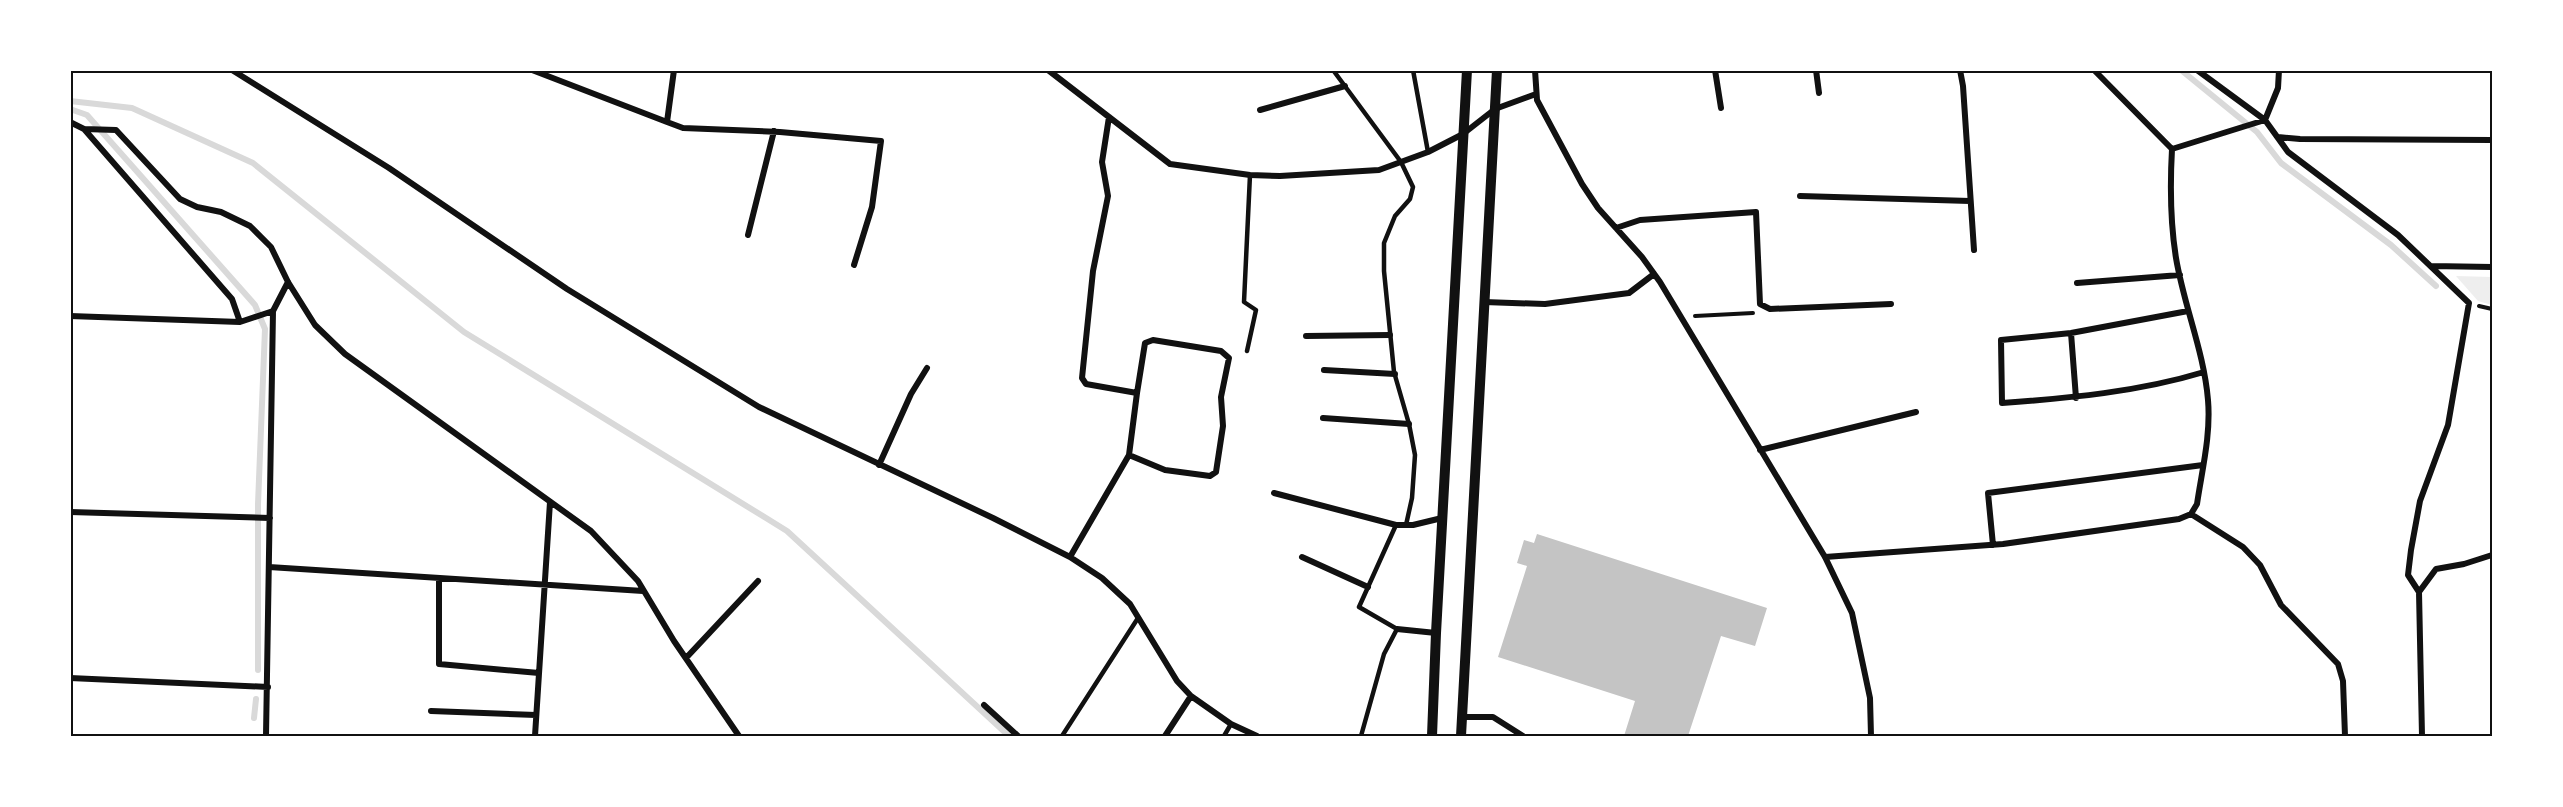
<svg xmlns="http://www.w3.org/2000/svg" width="2563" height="807" viewBox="0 0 2563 807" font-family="'Public Sans',sans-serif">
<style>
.green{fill:#eee}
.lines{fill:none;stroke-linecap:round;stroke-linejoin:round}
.stream{stroke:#d9d9d9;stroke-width:6}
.building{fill:#c4c4c4}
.path{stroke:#111;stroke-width:4}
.service{stroke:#111;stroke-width:4.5}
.minor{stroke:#111;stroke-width:6}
.tertiary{stroke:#111;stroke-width:10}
.neatline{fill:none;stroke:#111;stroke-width:2}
</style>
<rect width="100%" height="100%" fill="#fff"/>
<path class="green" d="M 2456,276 L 2492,277 L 2492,305 L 2478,301 Z"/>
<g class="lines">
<path class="stream" d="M 2181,70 L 2257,132 L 2281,163 L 2391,245 L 2436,286
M 70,101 L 132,108 L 253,163 L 464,332 L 787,531 L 1009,736
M 70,109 L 87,115 L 255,305 L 265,329 L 258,504 L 258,670
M 254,718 L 256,699"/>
</g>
<path class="building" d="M 1537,534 L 1767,608 L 1755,646 L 1721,636 L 1688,736 L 1624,736 L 1635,701 L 1498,657 L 1527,566 L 1517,563 L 1524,540 L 1534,543 Z"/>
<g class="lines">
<path class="path" d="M 2479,306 L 2492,309
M 1695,316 L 1753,313"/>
<path class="service" d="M 1333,70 L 1401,162 L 1413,187 L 1410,199 L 1395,216 L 1384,243 L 1384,271 L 1394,372 L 1409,424 L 1415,455 L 1412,498 L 1406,525
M 1413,70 L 1428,152
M 1247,351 L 1256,310 L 1244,302 L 1250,175
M 1062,736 L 1138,618
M 1224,736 L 1231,724
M 1361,736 L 1384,654 L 1397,629 L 1359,607 L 1396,525"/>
<path class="minor" d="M 232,70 L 389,168 L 567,289 L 759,407 L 993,518 L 1070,557 L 1102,578 L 1130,604 L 1177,681 L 1191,696 L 1231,724 L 1257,736
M 532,70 L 667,122
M 674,70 L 667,122 L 683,128 L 780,132 L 881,141 L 872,207 L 854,265
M 1048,70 L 1170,164 L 1250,175 L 1280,176 L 1379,170 L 1428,152 L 1463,134 L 1495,109 L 1536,94
M 1535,70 L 1537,100 L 1582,184 L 1598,208 L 1642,257 L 1660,282 L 1825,557 L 1852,613 L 1870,698 L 1871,736
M 1715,70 L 1721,108
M 1816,70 L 1819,93
M 1960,70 L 1963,86 L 1974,250
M 2094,70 L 2172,149
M 2197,70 L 2265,120 L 2288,152 L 2398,235 L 2469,303 L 2448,425 L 2420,501 L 2411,550 L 2408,575 L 2419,592 L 2422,736
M 1260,110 L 1345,86
M 70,122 L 84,129 L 116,130 L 180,199 L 197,207 L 221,212 L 250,226 L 271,247 L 288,282 L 315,325 L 345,354 L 591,531 L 638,581 L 674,641 L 739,736
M 84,129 L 232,299 L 240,322
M 2278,137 L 2300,139 L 2492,140
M 1800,196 L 1970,201
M 1616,228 L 1640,220 L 1756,212 L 1760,304 L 1770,309 L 1891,304
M 748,235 L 774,131
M 2431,266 L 2492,267
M 2077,283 L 2180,275
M 1484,302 L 1545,304 L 1629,293 L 1654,274
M 2188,311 L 2071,333 L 2001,340 L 2002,403 C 2070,398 2138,392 2204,372
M 70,316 L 240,322 L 273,311 L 288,282
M 2071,333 L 2076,398
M 1306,336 L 1390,335
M 1324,370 L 1395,374
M 1323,418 L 1409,424
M 1760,450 L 1916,412
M 1129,455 L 1165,470 L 1210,476 L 1216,472 L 1223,426 L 1221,397 L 1229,358 L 1221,351 L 1153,340 L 1145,343 L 1137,393
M 879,465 L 911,394 L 927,368
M 1274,493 L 1396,525 L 1413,525 L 1442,518
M 70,512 L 270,518
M 2191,514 L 2243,547 L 2260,565 L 2281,605 L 2338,664 L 2343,681 L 2345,736
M 1993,545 L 1988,493 L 2203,465
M 1070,557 L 1129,455 L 1137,393 L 1086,384 L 1082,378 L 1093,271 L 1108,196 L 1102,162 L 1109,117
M 1302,557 L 1368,587
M 1825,557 L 2003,544 L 2179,519 L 2191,514 L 2197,504 C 2202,470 2211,435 2208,400 C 2204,352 2184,306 2176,258 C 2170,221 2170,185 2172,149 L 2265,120 L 2278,88 L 2279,70
M 269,567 L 643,591
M 439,579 L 439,664 L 539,673
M 2419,592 L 2436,569 L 2464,564 L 2492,555
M 1397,629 L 1436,633
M 686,658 L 758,581
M 70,678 L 268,687
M 984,705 L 1018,736
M 431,711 L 536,715
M 1462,717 L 1493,717 L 1523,736
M 266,736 L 273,311
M 535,736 L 550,502
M 1165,736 L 1191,696"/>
<path class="tertiary" d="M 1432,736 L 1436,633 L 1467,70
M 1461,736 L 1497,70"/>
</g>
<rect width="2563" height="807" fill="none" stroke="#ffffff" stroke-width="144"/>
<rect x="72" y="72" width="2419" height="663" class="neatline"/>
</svg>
